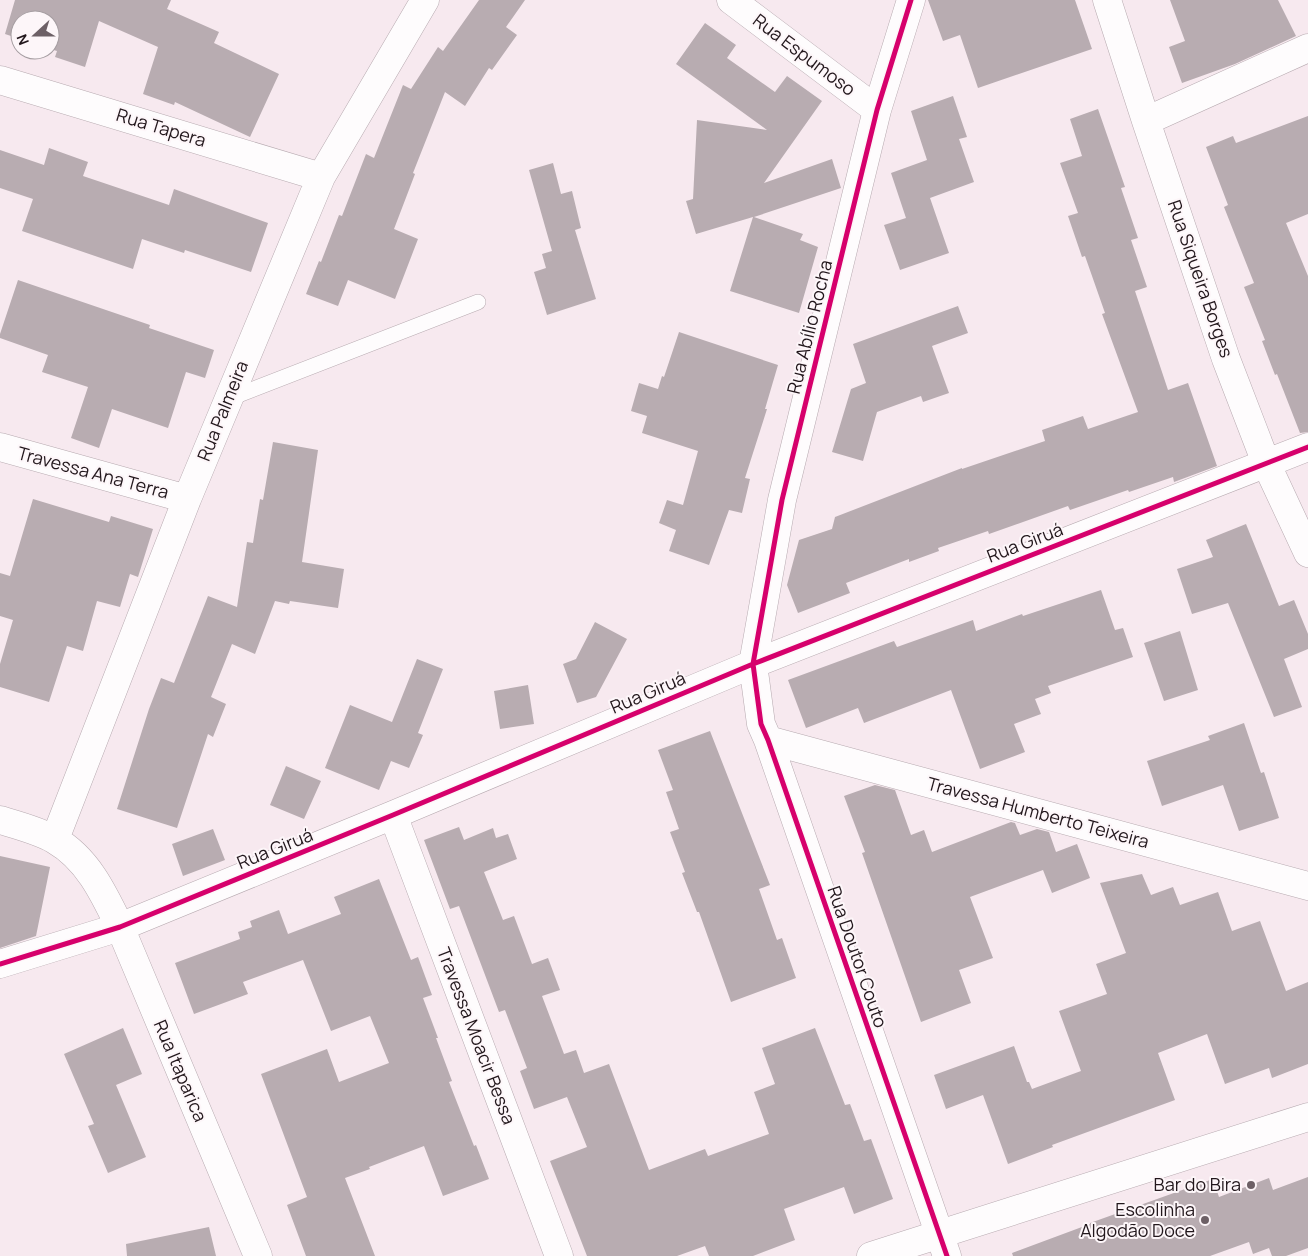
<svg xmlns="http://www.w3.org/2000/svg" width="1308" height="1256" viewBox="0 0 1308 1256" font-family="Manrope,sans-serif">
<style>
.building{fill:#b8acb1}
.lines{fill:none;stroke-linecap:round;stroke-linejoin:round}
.service-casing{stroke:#b7aab0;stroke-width:16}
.minor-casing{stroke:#b7aab0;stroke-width:29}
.tertiary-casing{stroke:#b7aab0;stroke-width:29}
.service{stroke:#fefcfd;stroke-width:15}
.minor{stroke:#fefcfd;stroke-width:28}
.tertiary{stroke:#fefcfd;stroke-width:28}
.cycleway-casing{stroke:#fdf6f9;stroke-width:8}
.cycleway{stroke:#d6006c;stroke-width:5}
.poi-dot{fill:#6d6066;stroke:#fdf6f9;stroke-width:2}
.labels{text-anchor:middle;stroke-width:4;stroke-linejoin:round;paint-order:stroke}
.street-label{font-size:18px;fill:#22171c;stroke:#fdf6f9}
.poi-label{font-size:18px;fill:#22171c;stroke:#fdf6f9;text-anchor:end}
</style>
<rect width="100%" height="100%" fill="#f7e9ef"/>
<path class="building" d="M 15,0 L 171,0 L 167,9 L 219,32 L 214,43 L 279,74 L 250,137 L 175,102 L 174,105 L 143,94 L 158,47 L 99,21 L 85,67 L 55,57 L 57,51 L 50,49 L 50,20 L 20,20 L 20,39 L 5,34 Z
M 479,0 L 525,0 L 506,27 L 517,35 L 492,70 L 489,68 L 465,106 L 445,92 L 413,173 L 415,174 L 394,229 L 418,239 L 395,299 L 348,280 L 338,306 L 306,294 L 319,261 L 321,262 L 339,215 L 342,216 L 366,154 L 374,158 L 403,85 L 411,89 L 438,47 L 443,51 Z
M 928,0 L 1075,0 L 1092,49 L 978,88 L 960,35 L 943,41 Z
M 1170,0 L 1278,0 L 1296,36 L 1235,64 L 1182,83 L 1169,47 L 1185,41 Z
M 705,23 L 736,45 L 727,58 L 775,92 L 787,76 L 822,101 L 764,183 L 832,159 L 841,188 L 754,217 L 803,234 L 800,240 L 818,247 L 799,313 L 730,291 L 753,217 L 696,234 L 686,201 L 693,199 L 697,120 L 767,130 L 676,64 Z
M 953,96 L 967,137 L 959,139 L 974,182 L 930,198 L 949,253 L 900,270 L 884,225 L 906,218 L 891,173 L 927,160 L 911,111 Z
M 1098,109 L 1125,187 L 1121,188 L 1138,238 L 1131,240 L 1147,287 L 1135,291 L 1168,390 L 1188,383 L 1217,466 L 1174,482 L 1173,477 L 1129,492 L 1128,490 L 1070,510 L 1068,506 L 989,534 L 988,531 L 938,548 L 939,551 L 909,562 L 909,559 L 846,583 L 850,593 L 798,613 L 787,585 L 799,540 L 832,529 L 835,517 L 962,468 L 962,469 L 1045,441 L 1042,430 L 1083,416 L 1088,429 L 1138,412 L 1102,314 L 1105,313 L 1085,256 L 1082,257 L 1068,216 L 1078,213 L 1060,163 L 1082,156 L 1070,119 Z
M 1308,116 L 1308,214 L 1286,223 L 1308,276 L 1308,432 L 1300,433 L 1277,374 L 1275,375 L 1262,341 L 1265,340 L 1244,287 L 1254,283 L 1224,207 L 1228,205 L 1206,147 L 1233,136 L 1236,143 Z
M 49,148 L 88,162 L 83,176 L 169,205 L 174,189 L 268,223 L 251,272 L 185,250 L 184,253 L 142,239 L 133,269 L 22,231 L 33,199 L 0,188 L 0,150 L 44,165 Z
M 553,163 L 561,194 L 572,191 L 581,228 L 575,230 L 596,299 L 547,315 L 534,272 L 546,268 L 542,254 L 552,251 L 529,170 Z
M 18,280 L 150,325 L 149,328 L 214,350 L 205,378 L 186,372 L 168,428 L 112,409 L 99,448 L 71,438 L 88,387 L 42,372 L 48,355 L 0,338 L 0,334 Z
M 958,306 L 968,333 L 932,346 L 949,393 L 923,402 L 921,396 L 877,412 L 863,461 L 832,452 L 851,389 L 866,383 L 853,344 Z
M 679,332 L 778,365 L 765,409 L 767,409 L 745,478 L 750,479 L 742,513 L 729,510 L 709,565 L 669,551 L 676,530 L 659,523 L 667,500 L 683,505 L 698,451 L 642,433 L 647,416 L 631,411 L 639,383 L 658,389 L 662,376 L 664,377 Z
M 273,442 L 318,450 L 302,562 L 344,569 L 338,608 L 290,601 L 289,604 L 275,601 L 255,654 L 232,644 L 211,697 L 226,704 L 213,737 L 208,734 L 177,828 L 117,809 L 149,709 L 161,678 L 174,683 L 208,596 L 237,607 L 247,542 L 253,543 L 260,499 L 263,500 Z
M 33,499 L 109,522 L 111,516 L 153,529 L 138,577 L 130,574 L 120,607 L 97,601 L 83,651 L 67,646 L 49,702 L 0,687 L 0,664 L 13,620 L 0,616 L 0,573 L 10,576 Z
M 1246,524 L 1279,606 L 1294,600 L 1308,634 L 1308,649 L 1284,659 L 1302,707 L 1274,717 L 1228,603 L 1192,614 L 1177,569 L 1213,557 L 1206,540 Z
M 1101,590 L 1115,630 L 1123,628 L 1133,657 L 1048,686 L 1051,693 L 1035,699 L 1041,714 L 1014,724 L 1025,752 L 980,769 L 951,690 L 864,723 L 858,708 L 806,728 L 788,680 L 894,641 L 897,647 L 973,620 L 976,631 L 1022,614 L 1023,616 Z
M 595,622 L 627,639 L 596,697 L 577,703 L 563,664 L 576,659 Z
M 1180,631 L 1198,690 L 1164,701 L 1144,643 Z
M 417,659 L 443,669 L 418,733 L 423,735 L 409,768 L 391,761 L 379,790 L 325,768 L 350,705 L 392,722 Z
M 528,685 L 534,724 L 500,729 L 494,691 Z
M 1244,723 L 1261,773 L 1264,772 L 1279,818 L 1239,831 L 1223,785 L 1162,806 L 1147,761 L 1210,740 L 1208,736 Z
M 710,731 L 770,885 L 759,889 L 777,940 L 782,938 L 796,978 L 731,1002 L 699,912 L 697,912 L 682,873 L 685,872 L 670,832 L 679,829 L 666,792 L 673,790 L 658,750 Z
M 286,766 L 321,781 L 304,819 L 270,805 Z
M 875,785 L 895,790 L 911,835 L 924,830 L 932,852 L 1011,822 L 1015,823 L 1020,835 L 1037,829 L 1049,832 L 1056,852 L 1077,844 L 1090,878 L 1052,893 L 1043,870 L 970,897 L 993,958 L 959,970 L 971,1003 L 921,1022 L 862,853 L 865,852 L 844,796 Z
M 459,827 L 464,840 L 493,828 L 496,838 L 508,834 L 517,859 L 484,872 L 503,920 L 514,916 L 532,964 L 548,958 L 560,990 L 542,996 L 564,1054 L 576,1050 L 584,1073 L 609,1064 L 649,1170 L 705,1149 L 708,1156 L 769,1134 L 754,1092 L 775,1084 L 762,1048 L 815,1028 L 845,1105 L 850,1104 L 864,1141 L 871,1139 L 893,1199 L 854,1214 L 844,1187 L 784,1209 L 795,1240 L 753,1256 L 709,1256 L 705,1246 L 677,1256 L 587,1256 L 550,1161 L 587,1147 L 567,1097 L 534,1109 L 520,1071 L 527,1068 L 505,1010 L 499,1012 L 459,906 L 450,909 L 424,840 Z
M 213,829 L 225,860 L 183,876 L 172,844 Z
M 0,856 L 50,867 L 36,936 L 0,948 Z
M 1142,874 L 1151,895 L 1173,887 L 1180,905 L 1218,892 L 1232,931 L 1260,921 L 1286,991 L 1308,982 L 1308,1064 L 1272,1078 L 1269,1068 L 1225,1084 L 1207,1034 L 1158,1053 L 1175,1100 L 1052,1145 L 1053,1147 L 1008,1164 L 983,1095 L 946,1109 L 934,1075 L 1014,1046 L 1027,1082 L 1029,1082 L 1032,1089 L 1081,1071 L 1059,1011 L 1107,994 L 1096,964 L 1126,953 L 1100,883 Z
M 379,879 L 411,960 L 418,957 L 432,995 L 423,998 L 438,1038 L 436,1038 L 452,1081 L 449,1082 L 474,1146 L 476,1145 L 489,1179 L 443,1196 L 424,1146 L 369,1167 L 370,1169 L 345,1178 L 375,1256 L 306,1256 L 287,1205 L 307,1197 L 261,1074 L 327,1049 L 339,1082 L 389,1063 L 370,1016 L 331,1031 L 303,960 L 243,982 L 248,994 L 194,1014 L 175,963 L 240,939 L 238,932 L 252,927 L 250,921 L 279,910 L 288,934 L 341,914 L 334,897 Z
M 123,1028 L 142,1074 L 116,1085 L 146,1157 L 108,1173 L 88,1126 L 94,1124 L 64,1054 Z
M 1308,1177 L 1308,1248 L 1286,1256 L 1272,1256 L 1269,1248 L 1253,1254 L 1249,1242 L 1210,1256 L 1013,1256 L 1012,1253 L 1090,1224 L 1090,1223 L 1213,1179 L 1219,1197 L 1269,1178 L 1273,1190 Z
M 209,1227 L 216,1256 L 127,1256 L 126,1244 Z"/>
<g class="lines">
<g class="service-casing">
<path id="service" d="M 228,399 L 478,302"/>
</g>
<g class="minor-casing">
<path id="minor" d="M 731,0 L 877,110
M 911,0 L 877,110 L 782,500 L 753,664 L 761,724 L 768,740 L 947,1256
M 1107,0 L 1146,121 L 1226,359 L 1266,463 L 1308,553
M 0,80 L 321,177
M 1146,121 L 1308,48
M 0,447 L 187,499
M 768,740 L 1308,886
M 393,815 L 559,1256
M 0,820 C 17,825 40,831 55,840 C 88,859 104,894 120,927 L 258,1256
M 55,839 L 187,499 L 321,177 L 425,0
M 0,964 L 120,927 L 393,815 L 753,664 L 1308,447"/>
</g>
<g class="tertiary-casing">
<path id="tertiary" d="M 871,1256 L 1308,1117"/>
</g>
<use href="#service" class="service"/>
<use href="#minor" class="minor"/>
<use href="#tertiary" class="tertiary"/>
<g class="cycleway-casing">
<path id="cycleway" d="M 911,0 L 877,110 L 782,500 L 753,664 L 761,724 L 768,740 L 947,1256
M 0,964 L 120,927 L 393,815 L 753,664 L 1308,447"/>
</g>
<use href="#cycleway" class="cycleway"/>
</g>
<g class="poi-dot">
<circle cx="1251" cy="1185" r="5"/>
<circle cx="1205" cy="1220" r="5"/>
</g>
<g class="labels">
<g class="street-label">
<text transform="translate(804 55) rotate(37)" y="6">Rua Espumoso</text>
<text transform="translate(161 128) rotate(17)" y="6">Rua Tapera</text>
<text transform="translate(1200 279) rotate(71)" y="6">Rua Siqueira Borges</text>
<text transform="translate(810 327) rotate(-76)" y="6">Rua Abílio Rocha</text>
<text transform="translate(223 411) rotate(-68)" y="6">Rua Palmeira</text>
<text transform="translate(93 473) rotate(15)" y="6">Travessa Ana Terra</text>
<text transform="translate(1025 543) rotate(-21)" y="6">Rua Giruá</text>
<text transform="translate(648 693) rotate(-23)" y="6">Rua Giruá</text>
<text transform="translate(1038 813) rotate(15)" y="6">Travessa Humberto Teixeira</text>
<text transform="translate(275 849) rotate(-22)" y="6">Rua Giruá</text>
<text transform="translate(857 957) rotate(71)" y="6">Rua Doutor Couto</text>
<text transform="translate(476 1036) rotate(69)" y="6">Travessa Moacir Bessa</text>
<text transform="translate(180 1071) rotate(67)" y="6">Rua Itaparica</text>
</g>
<g class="poi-label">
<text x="1241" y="1191">Bar do Bira</text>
<text x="1195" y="1216">Escolinha<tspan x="1195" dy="21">Algodão Doce</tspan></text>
</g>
</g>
<g transform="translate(35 35) rotate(249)"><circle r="24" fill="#fdf6f9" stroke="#a59da1"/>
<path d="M0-4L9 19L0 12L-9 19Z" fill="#6d6066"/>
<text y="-8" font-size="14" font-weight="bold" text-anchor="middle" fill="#22171c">N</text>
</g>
</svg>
